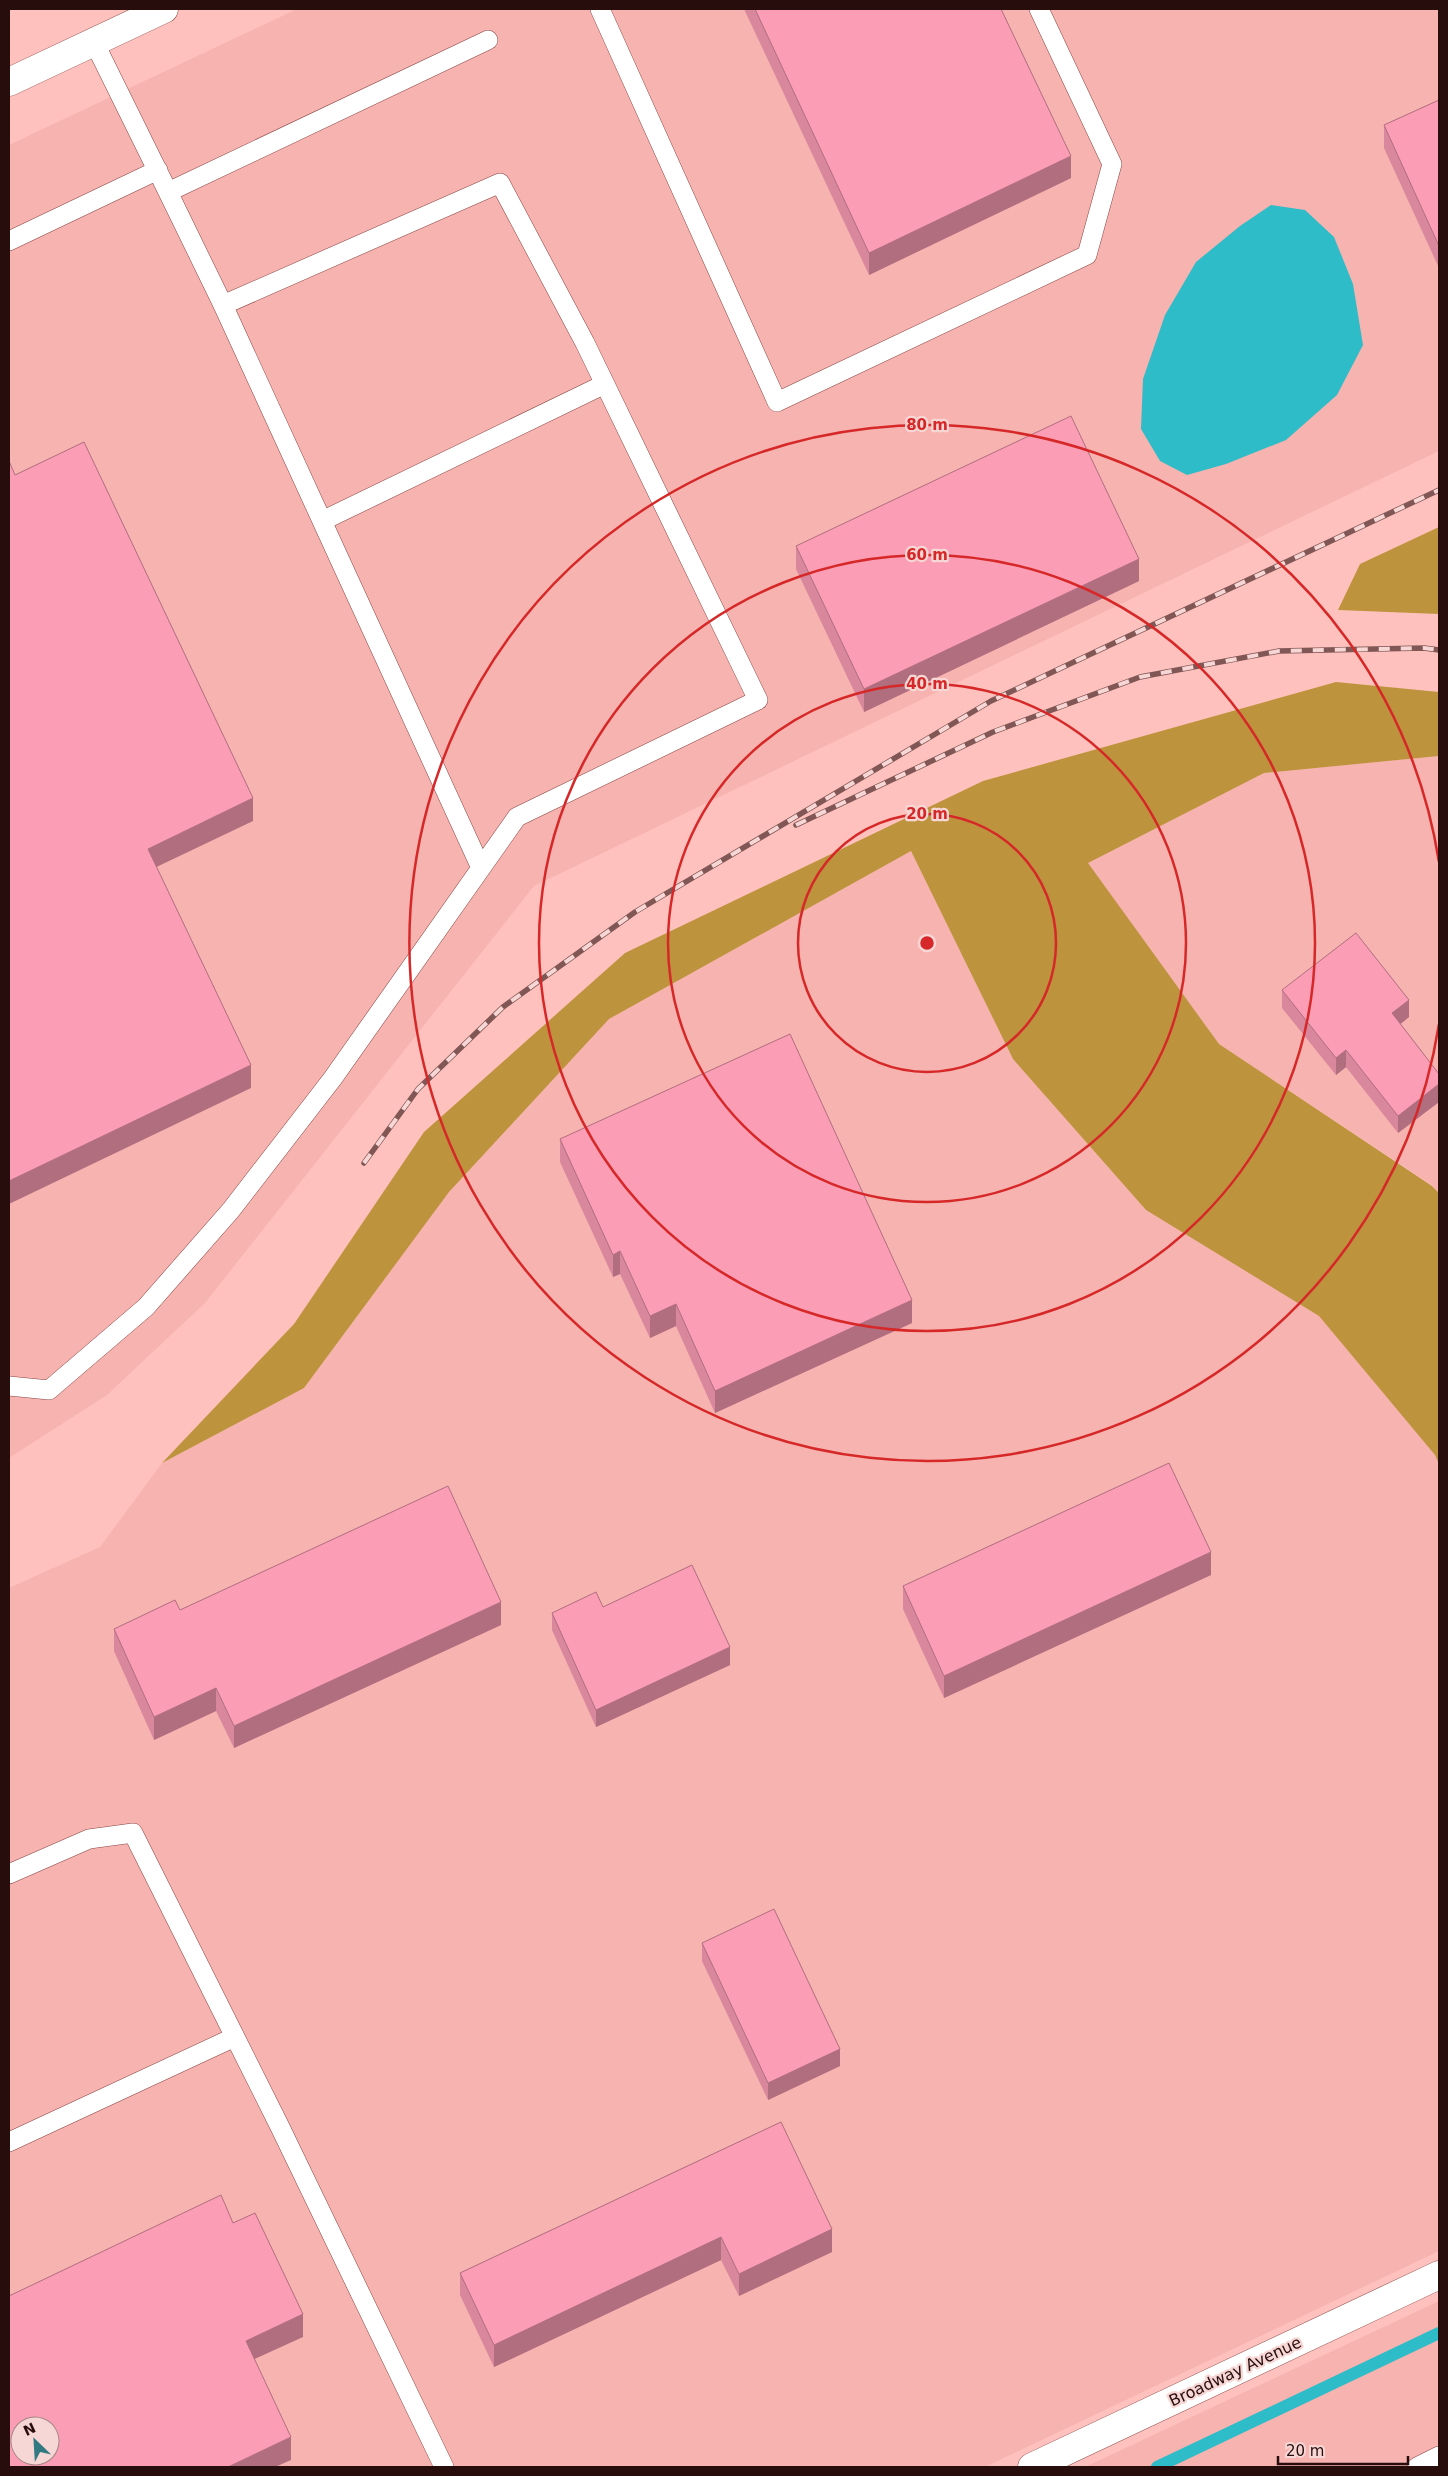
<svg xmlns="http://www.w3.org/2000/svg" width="1448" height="2476" viewBox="0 0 1448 2476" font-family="'DejaVu Sans',sans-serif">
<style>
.built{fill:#f7b3af;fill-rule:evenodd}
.forest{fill:#bd943d}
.water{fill:#2ebcc8}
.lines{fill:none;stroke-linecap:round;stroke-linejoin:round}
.stream{stroke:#2ebcc8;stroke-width:12}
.lane-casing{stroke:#884644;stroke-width:20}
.secondary-casing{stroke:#884644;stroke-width:29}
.lane{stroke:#fff;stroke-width:19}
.secondary{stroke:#fff;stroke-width:28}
.rail-casing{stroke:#815756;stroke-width:5.5}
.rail{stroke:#f7d7d5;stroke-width:4;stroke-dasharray:11;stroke-linecap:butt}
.wall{fill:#d8879c}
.shaded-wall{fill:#b06e7f}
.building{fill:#fb9db5;stroke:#b06e7f;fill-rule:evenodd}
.ring{fill:none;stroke:#d62828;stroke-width:2.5}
.labels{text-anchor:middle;stroke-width:4.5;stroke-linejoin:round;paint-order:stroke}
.street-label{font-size:16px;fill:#280d0d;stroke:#f7d7d5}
.centre{fill:#d62828;stroke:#f7d7d5;stroke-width:2.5}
.ring-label{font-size:15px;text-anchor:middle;font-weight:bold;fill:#d62828;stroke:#f7d7d5;stroke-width:4.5;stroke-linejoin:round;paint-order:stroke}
</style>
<rect width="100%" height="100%" fill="#ffc1bd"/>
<path class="built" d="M 297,9 L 1439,9 L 1439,451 L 534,886 L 205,1303 L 107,1395 L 9,1458 L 9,145 Z
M 1439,756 L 1439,1193 L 1432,1185 L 1219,1044 L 1087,863 L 1264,773 Z
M 911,851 L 1013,1059 L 1146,1210 L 1319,1316 L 1435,1455 L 1439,1464 L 1439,2251 L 985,2467 L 9,2467 L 9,1588 L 100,1547 L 162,1463 L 304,1388 L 449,1192 L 609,1019 ZM 20,2426 L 50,2426 L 50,2456 L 20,2456 Z
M 1439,2301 L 1439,2467 L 1085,2467 Z"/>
<path class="forest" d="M 1439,527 L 1439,614 L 1338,610 L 1360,564 Z
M 1336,682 L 1439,692 L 1439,756 L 1264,773 L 1088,863 L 1219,1044 L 1432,1186 L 1439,1193 L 1439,1464 L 1435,1455 L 1319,1316 L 1146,1210 L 1013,1059 L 911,851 L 609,1019 L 449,1192 L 304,1388 L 162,1463 L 294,1324 L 424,1132 L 625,953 L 983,781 Z"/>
<path class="water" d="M 1271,205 L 1305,210 L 1334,237 L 1353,284 L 1363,345 L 1337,395 L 1286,440 L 1226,464 L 1187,475 L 1160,461 L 1141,429 L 1143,379 L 1165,315 L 1196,262 L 1240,226 Z"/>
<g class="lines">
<path class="stream" d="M 1157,2467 L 1439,2333"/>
<g class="lane-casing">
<path id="lane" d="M 600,9 L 777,402 L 1087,255 L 1112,164 L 1039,9
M 94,42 L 168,192 L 488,40
M 9,241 L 158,170
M 223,305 L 322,521 L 605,384
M 322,521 L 481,868
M 9,1386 L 49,1390 L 146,1307 L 231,1210 L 333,1078 L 517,817 L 758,700 L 585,343 L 500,183 L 223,305 L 168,192
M 9,1874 L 89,1839 L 133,1833 L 280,2127 L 444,2467
M 9,2142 L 235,2037
M 1417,2467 L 1439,2456"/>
</g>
<g class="secondary-casing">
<path id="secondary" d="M 9,82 L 164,9
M 1032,2467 L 1439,2275"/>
</g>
<use href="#lane" class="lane"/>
<use href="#secondary" class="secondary"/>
<g class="rail-casing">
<path id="rail" d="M 796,825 L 993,732 L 1140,677 L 1279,651 L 1424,648 L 1439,650
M 364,1163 L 418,1089 L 503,1007 L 635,912 L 991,701 L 1439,490"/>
</g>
<use href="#rail" class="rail"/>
</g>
<path class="wall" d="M 744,9 L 1001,9 L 1071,178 L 869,275 Z
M 1439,100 L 1439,268 L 1384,148 L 1384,125 Z
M 796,546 L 1139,581 L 864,712 L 796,569 Z
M 1282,990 L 1409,1017 L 1400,1024 L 1439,1074 L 1439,1102 L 1398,1133 L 1346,1067 L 1336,1075 L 1282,1008 Z
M 560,1139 L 912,1323 L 715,1413 L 676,1326 L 650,1338 L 620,1274 L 613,1277 L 560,1162 Z
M 1211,1575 L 944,1698 L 903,1609 L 903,1586 Z
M 603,1607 L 730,1665 L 596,1727 L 552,1630 L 552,1613 Z
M 180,1610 L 501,1625 L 234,1748 L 216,1711 L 154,1740 L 114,1651 L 114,1629 Z
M 702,1943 L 840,2066 L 768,2100 L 702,1961 Z
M 781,2122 L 832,2252 L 739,2296 L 721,2260 L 494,2367 L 460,2295 L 460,2273 Z"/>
<path class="shaded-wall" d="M 1071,156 L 1071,178 L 869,275 L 869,253 Z
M 1139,559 L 1139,581 L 864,712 L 864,689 Z
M 253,798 L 253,821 L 148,871 L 148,849 Z
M 1409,1000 L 1409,1017 L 1392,1031 L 1392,1013 Z
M 1346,1050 L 1346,1067 L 1336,1075 L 1336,1058 Z
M 251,1065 L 251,1088 L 9,1204 L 9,1181 Z
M 1439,1084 L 1439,1102 L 1398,1133 L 1398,1116 Z
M 620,1251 L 620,1274 L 613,1277 L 613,1255 Z
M 912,1300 L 912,1323 L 715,1413 L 715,1391 Z
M 676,1304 L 676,1326 L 650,1338 L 650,1316 Z
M 1211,1552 L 1211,1575 L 944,1698 L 944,1676 Z
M 501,1602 L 501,1625 L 234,1748 L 234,1726 Z
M 730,1647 L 730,1665 L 596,1727 L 596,1710 Z
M 216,1688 L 216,1711 L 154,1740 L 154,1717 Z
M 840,2049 L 840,2066 L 768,2100 L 768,2083 Z
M 832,2229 L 832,2252 L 739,2296 L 739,2274 Z
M 721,2237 L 721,2260 L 494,2367 L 494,2345 Z
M 303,2314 L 303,2337 L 246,2363 L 246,2341 Z
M 291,2437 L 291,2460 L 275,2467 L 228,2467 Z"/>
<path class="building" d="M 755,9 L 1001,9 L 1071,156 L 869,253 Z
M 1439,100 L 1439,246 L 1384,125 Z
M 1071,416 L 1139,559 L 864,689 L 796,546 Z
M 84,442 L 253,798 L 148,849 L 251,1065 L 9,1181 L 9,461 L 15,475 Z
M 1356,933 L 1409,1000 L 1392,1013 L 1439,1074 L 1439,1084 L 1398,1116 L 1346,1050 L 1336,1058 L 1282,990 Z
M 790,1034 L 912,1300 L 715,1391 L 676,1304 L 650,1316 L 620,1251 L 613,1255 L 560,1139 Z
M 1169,1463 L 1211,1552 L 944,1676 L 903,1586 Z
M 448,1486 L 501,1602 L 234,1726 L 216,1688 L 154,1717 L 114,1629 L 175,1600 L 180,1610 Z
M 692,1565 L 730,1647 L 596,1710 L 552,1613 L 596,1592 L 603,1607 Z
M 774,1909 L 840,2049 L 768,2083 L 702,1943 Z
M 781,2122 L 832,2229 L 739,2274 L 721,2237 L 494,2345 L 460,2273 Z
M 221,2195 L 233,2223 L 255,2213 L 303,2314 L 246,2341 L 291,2437 L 228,2467 L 9,2467 L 9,2296 ZM 20,2426 L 50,2426 L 50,2456 L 20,2456 Z"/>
<g class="ring">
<circle cx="927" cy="943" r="129"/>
<circle cx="927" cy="943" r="259"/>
<circle cx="927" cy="943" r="388"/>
<path d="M1439 1024A518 518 0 1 1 1439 862"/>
</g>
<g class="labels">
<g class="street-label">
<text transform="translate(1235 2371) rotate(-25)" y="6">Broadway Avenue</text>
</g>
</g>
<circle cx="927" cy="943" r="8" class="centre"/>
<g class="ring-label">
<text x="927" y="430">80 m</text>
<text x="927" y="560">60 m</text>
<text x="927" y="689">40 m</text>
<text x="927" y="819">20 m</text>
</g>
<rect width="1448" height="2476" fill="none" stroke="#280d0d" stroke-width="20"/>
<g transform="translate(35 2441) rotate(335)"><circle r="24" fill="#f7d7d5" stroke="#a48685"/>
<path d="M0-4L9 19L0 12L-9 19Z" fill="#327a81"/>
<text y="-8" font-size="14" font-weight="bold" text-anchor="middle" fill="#280d0d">N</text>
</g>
<path d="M1278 2456v8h130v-8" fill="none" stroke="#280d0d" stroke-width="2.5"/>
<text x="1286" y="2456" font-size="15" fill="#280d0d" stroke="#f7d7d5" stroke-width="4" paint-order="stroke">20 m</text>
</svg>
